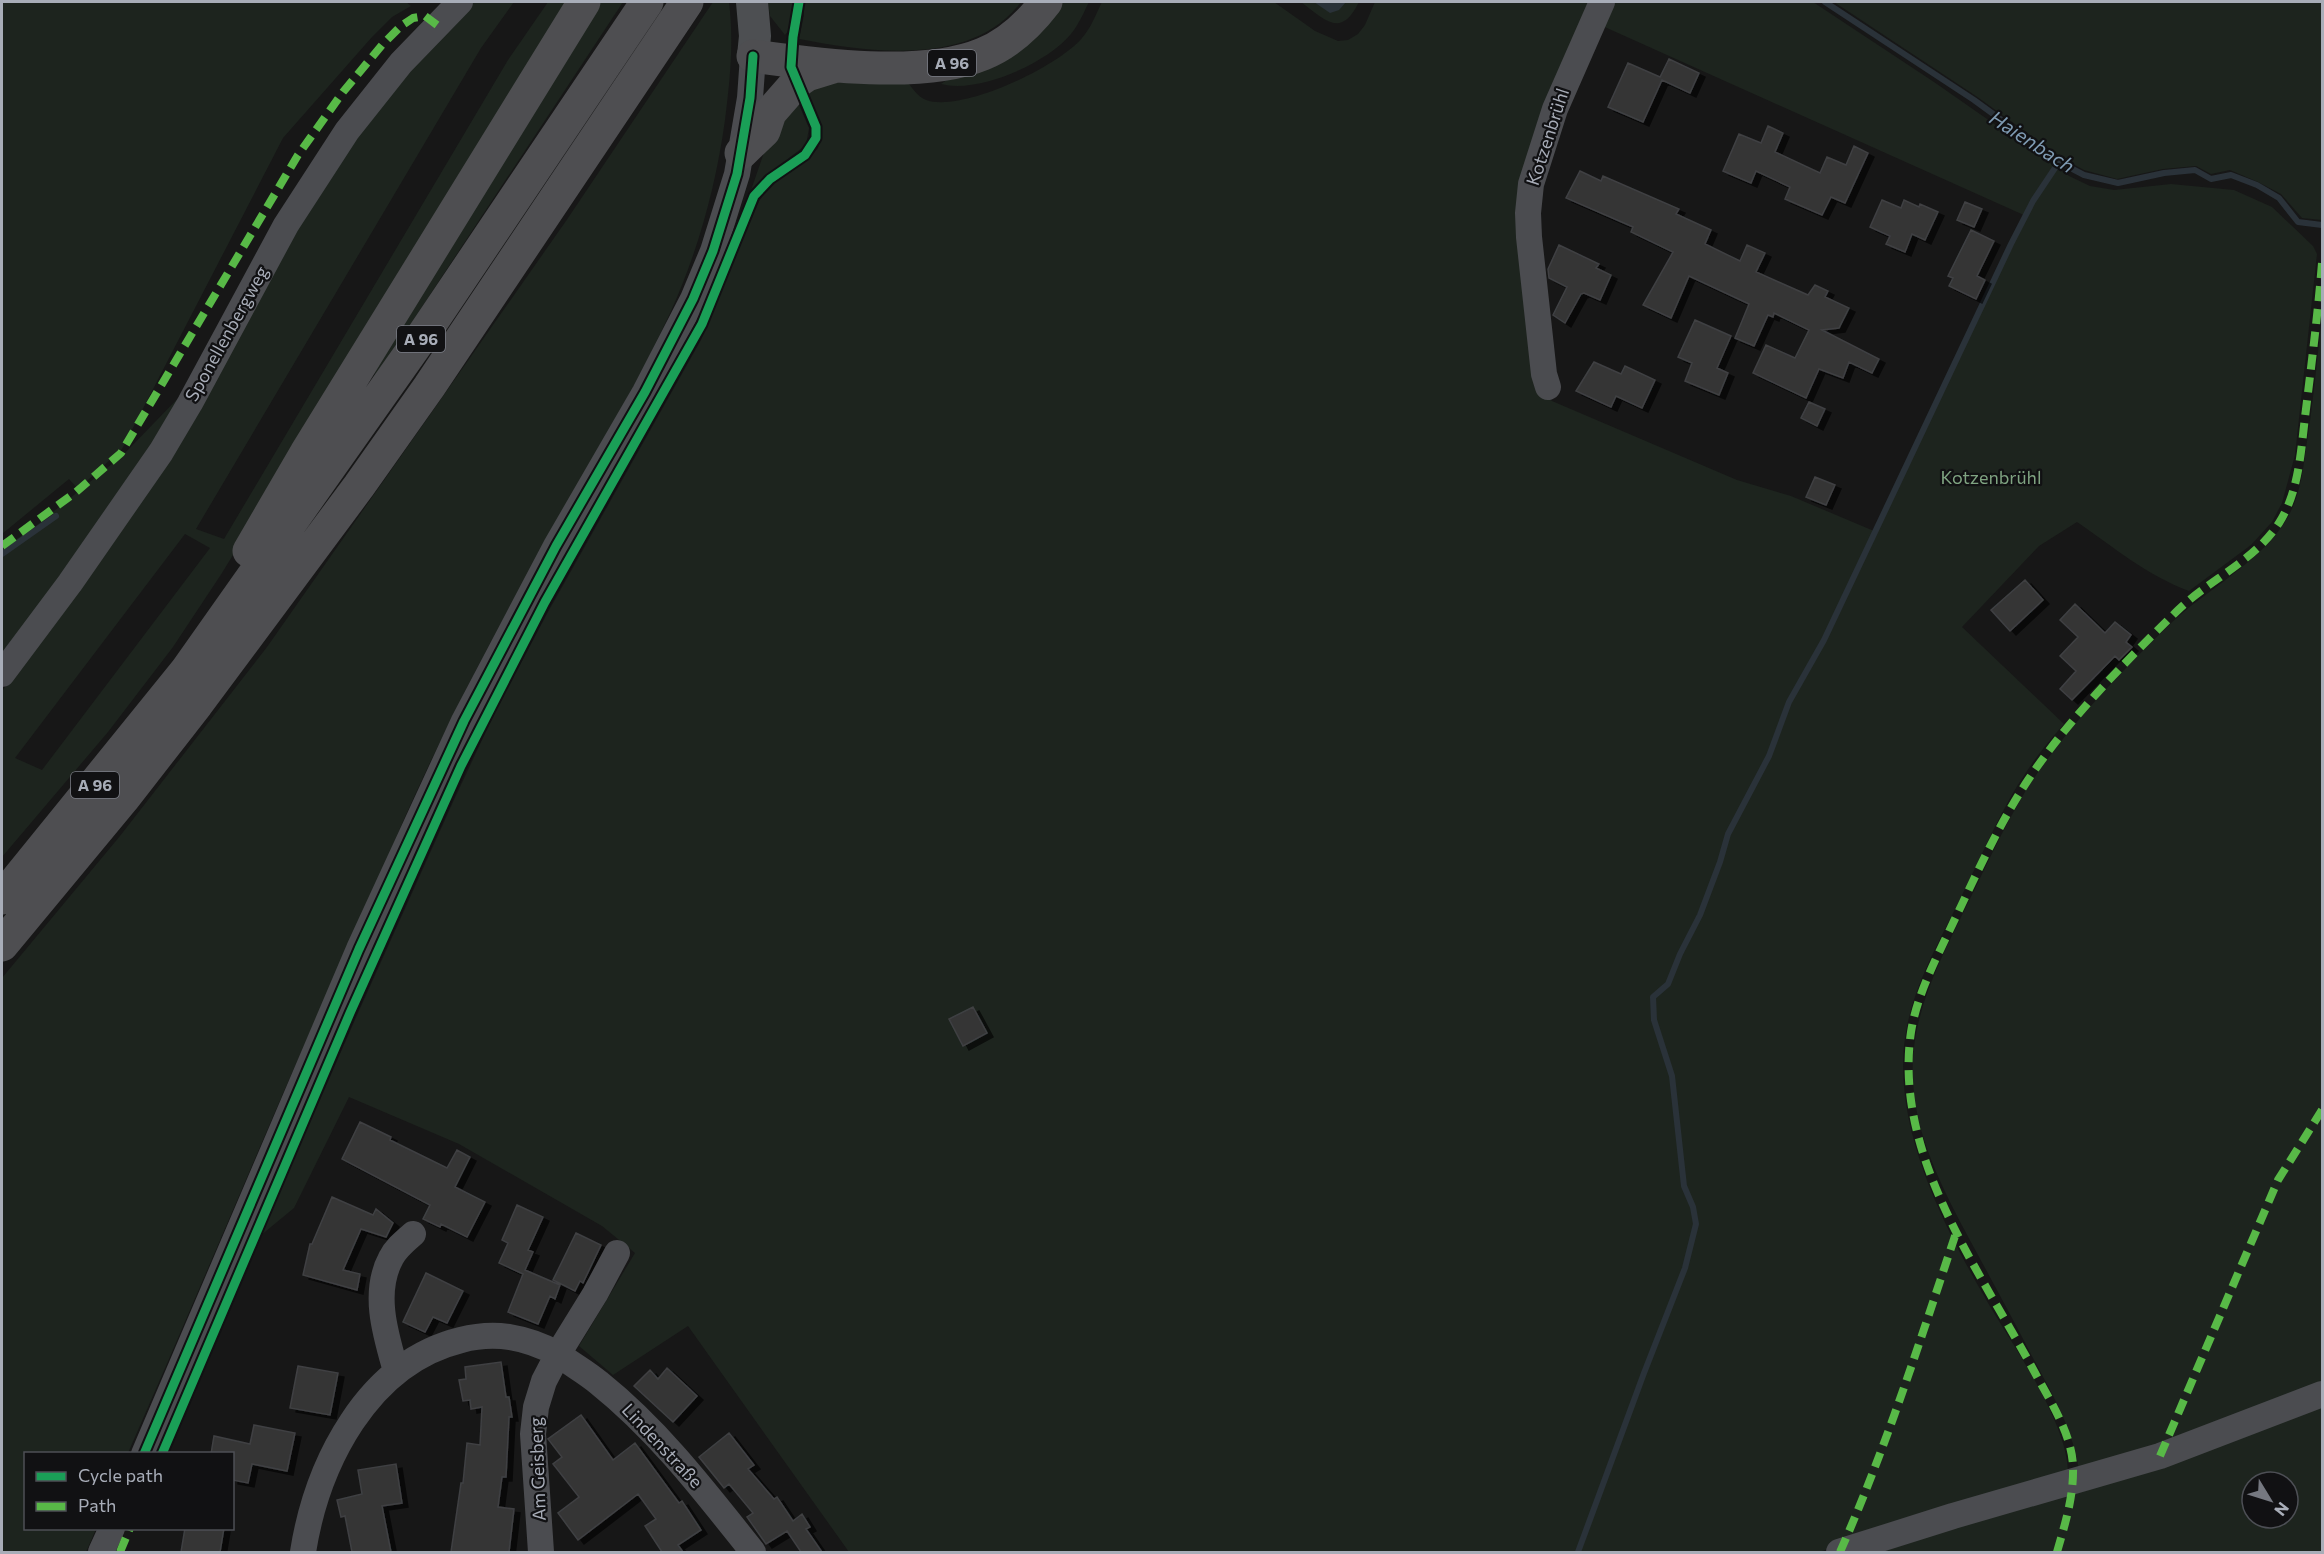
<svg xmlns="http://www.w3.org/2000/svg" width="2324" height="1554" viewBox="0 0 2324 1554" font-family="Commissioner,sans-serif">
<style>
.green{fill:#1d241e;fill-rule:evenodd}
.water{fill:#2a3239}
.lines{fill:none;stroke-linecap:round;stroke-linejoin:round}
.stream{stroke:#2a3239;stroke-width:6}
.building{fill:#353536;stroke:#3f4043;stroke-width:1.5;filter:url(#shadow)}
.minor{stroke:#4b4c50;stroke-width:26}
.major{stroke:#4d4f52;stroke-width:32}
.highway{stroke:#4e4e51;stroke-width:33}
.quiet{stroke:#58b947;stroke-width:8;stroke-dasharray:15 8;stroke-linecap:butt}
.cycleway-casing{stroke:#111113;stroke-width:13}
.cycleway{stroke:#1a9f57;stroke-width:9}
.labels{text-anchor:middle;stroke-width:4.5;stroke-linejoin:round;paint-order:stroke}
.shield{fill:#111113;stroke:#7b7e86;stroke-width:1.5}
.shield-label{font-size:16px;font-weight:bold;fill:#a8adb8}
.street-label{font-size:18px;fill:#a8adb8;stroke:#111113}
.park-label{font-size:18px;fill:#7fa381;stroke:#111113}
.water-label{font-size:20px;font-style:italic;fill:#7f9bb3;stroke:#111113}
</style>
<defs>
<filter id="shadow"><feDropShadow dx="6" dy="4" stdDeviation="0" flood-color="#0009"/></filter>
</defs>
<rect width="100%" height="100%" fill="#171717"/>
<path class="green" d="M 2,2 L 406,2 L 411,6 L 392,17 L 372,37 L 283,138 L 122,449 L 78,489 L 69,479 L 2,534 Z
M 468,2 L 514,2 L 481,48 L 196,529 L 224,539 L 508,60 L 548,2 L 570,2 L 222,573 L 173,647 L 108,732 L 2,857 L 2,691 L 94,562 L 348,142 ZM 185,534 L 210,548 L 42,770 L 15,758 Z
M 592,2 L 623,2 L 412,322 L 373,378 L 398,314 Z
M 713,2 L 729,2 C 734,42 730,80 725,120 C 716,186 698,251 671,311 C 637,386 593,457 553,528 C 504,616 456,705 414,797 C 401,825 389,855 376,884 C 290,1072 211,1264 128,1453 L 26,1454 L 26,1528 L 96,1529 L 86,1552 L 2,1552 L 2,978 L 120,836 L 267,647 L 566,221 Z
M 768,2 L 795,2 C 795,13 793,26 785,35 L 770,16 Z
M 804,2 L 1021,2 C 972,68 868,52 799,39 L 804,15 Z
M 1059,2 L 1089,2 C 1084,12 1079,24 1071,34 C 1047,63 979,94 941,84 Z
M 1102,2 L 1274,2 L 1315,31 L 1338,41 L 1348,40 L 1358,34 L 1365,25 L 1375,2 L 1597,2 L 1534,147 L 1540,392 L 1552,401 L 1737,480 L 1791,496 L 1874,531 L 2026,216 L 1598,24 L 1609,2 L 1813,2 L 1934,82 L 2069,176 L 2090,186 L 2114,190 L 2171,184 L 2234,190 L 2272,207 L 2313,246 L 2317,254 L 2295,455 L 2282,503 L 2272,522 L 2251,545 L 2189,591 C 2148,576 2112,546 2077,522 L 2039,546 L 1962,627 L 2064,724 C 2051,739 2038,754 2027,771 C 2002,807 1984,851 1964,891 C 1942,937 1912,986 1905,1038 C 1892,1131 1948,1235 1994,1313 C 2019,1354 2070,1429 2068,1476 L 1916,1520 L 1819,1552 L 849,1552 L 688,1326 L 613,1375 L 579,1346 L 635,1253 L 602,1226 L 459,1144 L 349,1097 L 294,1208 L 260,1236 L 358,1013 L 453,802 L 497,708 L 548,612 L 701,340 L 759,201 L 770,186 L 812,155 L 818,148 L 822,134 L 803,90 C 838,79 871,81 907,81 C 912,88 918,97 926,100 C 962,113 1059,66 1082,38 C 1091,28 1096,14 1102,2 Z
M 1301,2 L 1359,2 C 1341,39 1325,20 1301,2 Z
M 1834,2 L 2322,2 L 2322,220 L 2302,218 L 2281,194 L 2258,182 L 2230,170 L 2211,174 L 2196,166 L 2163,169 L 2117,179 L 2084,170 L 2062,158 L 1976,96 Z
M 796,98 L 809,128 L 806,145 L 764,177 L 749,196 L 770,135 Z
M 2322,316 L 2322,1382 L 2243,1415 L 2079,1471 C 2074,1432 2053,1395 2034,1360 C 2016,1325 1997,1290 1978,1255 C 1949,1201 1916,1143 1913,1081 C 1909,1020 1938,964 1964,911 C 1984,871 2002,830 2025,792 C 2063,731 2117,676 2169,625 C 2206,589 2266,560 2290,513 C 2300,493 2303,471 2306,448 C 2313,405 2317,360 2322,316 Z
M 186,390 L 161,432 L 2,659 L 2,549 L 37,525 L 123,455 Z
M 2322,1406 L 2322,1552 L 1862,1552 ZM 2252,1482 L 2288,1482 L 2288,1518 L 2252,1518 Z"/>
<path class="water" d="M 1314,2 L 1346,2 L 1339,10 L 1330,13 Z"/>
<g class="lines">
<path class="stream" d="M 1825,2 L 1974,100 L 2059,162 L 2084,175 L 2118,183 L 2164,173 L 2195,170 L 2211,179 L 2231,175 L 2257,185 L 2279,198 L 2298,222 L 2322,225
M 2,554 L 56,516
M 1578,1552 L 1644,1373 L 1685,1268 L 1696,1224 L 1693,1207 L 1684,1186 L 1672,1076 L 1654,1020 L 1653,997 L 1668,984 L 1680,954 L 1700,915 L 1720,862 L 1728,834 L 1769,756 L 1789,702 L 1824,640 L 2011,244 L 2033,201 L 2059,162"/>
</g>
<path class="building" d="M 1669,59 L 1699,73 L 1690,93 L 1662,80 L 1643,122 L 1608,107 L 1628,63 L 1660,77 Z
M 1768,126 L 1783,133 L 1775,152 L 1820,173 L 1827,157 L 1846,165 L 1854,146 L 1868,153 L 1845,203 L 1831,197 L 1822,215 L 1785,199 L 1790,187 L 1756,171 L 1751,183 L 1723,171 L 1739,134 L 1761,143 Z
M 1580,171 L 1601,181 L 1603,176 L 1679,209 L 1676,214 L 1711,230 L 1705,244 L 1740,261 L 1747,245 L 1765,253 L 1756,272 L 1808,295 L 1815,285 L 1828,291 L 1825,297 L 1849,308 L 1839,328 L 1822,330 L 1879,359 L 1872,373 L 1849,362 L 1843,378 L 1819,369 L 1806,398 L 1753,373 L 1766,345 L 1795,358 L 1809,330 L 1774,313 L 1773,317 L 1768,315 L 1754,346 L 1735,338 L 1749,304 L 1689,276 L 1671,318 L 1643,305 L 1673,252 L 1631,232 L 1633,227 L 1566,198 Z
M 1882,200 L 1901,208 L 1904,200 L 1919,207 L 1920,204 L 1938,212 L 1925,240 L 1912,234 L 1905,252 L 1886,244 L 1890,236 L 1870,227 Z
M 1965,202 L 1982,209 L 1974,227 L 1957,220 Z
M 1971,230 L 1994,241 L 1977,276 L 1985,280 L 1976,299 L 1949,286 L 1953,278 L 1948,276 Z
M 1559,245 L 1599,264 L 1596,268 L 1611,275 L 1600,300 L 1584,293 L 1581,294 L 1565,323 L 1553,315 L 1567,287 L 1549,278 L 1548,269 Z
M 1695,320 L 1731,336 L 1717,368 L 1728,373 L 1719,395 L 1685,381 L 1692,363 L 1678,357 Z
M 1594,362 L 1621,374 L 1625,366 L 1655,380 L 1642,408 L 1616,396 L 1611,407 L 1576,391 Z
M 1809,402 L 1825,409 L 1817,426 L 1801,418 Z
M 1815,477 L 1835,485 L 1826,505 L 1806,497 Z
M 2025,580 L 2043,600 L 2010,631 L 1991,610 Z
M 2075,604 L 2105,633 L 2115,622 L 2131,635 L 2126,642 L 2132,647 L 2119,660 L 2115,656 L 2072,700 L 2060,689 L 2076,671 L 2060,656 L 2078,637 L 2060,620 Z
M 973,1007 L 987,1033 L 963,1046 L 949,1019 Z
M 360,1122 L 391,1137 L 390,1140 L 447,1168 L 457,1150 L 470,1157 L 455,1187 L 485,1202 L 467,1237 L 441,1224 L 440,1227 L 423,1219 L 430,1205 L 342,1159 Z
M 332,1197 L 373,1215 L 376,1209 L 393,1223 L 386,1237 L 361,1229 L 343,1270 L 360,1274 L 357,1290 L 303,1275 L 310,1244 L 312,1244 Z
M 517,1205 L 543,1217 L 528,1250 L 533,1252 L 525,1270 L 560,1285 L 555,1299 L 550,1296 L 538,1324 L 508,1312 L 523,1274 L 499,1263 L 508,1243 L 502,1240 Z
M 576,1233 L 601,1245 L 583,1283 L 580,1281 L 575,1291 L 553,1280 Z
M 426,1273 L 463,1291 L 447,1323 L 433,1317 L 425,1332 L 403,1322 Z
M 501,1362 L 506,1397 L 509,1397 L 512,1417 L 509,1417 L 506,1477 L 502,1477 L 498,1507 L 514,1509 L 509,1552 L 451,1552 L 461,1483 L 463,1483 L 467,1443 L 480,1445 L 482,1407 L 471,1409 L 470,1400 L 463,1401 L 459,1380 L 466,1379 L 465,1367 Z
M 298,1366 L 338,1373 L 330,1415 L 290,1408 Z
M 667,1368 L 697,1396 L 673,1422 L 634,1386 L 650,1370 L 658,1379 Z
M 581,1415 L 613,1460 L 635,1443 L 679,1503 L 682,1501 L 701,1530 L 678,1545 L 683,1552 L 662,1552 L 645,1526 L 656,1519 L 638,1494 L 578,1540 L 558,1513 L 579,1497 L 553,1464 L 562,1457 L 548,1439 Z
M 254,1425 L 295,1433 L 287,1471 L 252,1464 L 248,1483 L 232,1480 L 232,1454 L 211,1454 L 214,1436 L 250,1444 Z
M 729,1433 L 754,1465 L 748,1469 L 774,1499 L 777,1497 L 793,1521 L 802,1514 L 810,1527 L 806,1529 L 822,1552 L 801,1552 L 787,1531 L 766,1544 L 747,1517 L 753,1513 L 729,1484 L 724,1488 L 699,1457 Z
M 396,1464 L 402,1503 L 382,1506 L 391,1552 L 352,1552 L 345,1516 L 341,1517 L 337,1500 L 362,1494 L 358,1470 Z
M 185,1528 L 224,1528 L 220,1552 L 181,1552 Z"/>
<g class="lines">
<path class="minor" d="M 1548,387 L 1544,374 L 1529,237 L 1528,213 L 1531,184 L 1555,109 L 1602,2
M 2,674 L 70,583 L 161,452 L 190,403 L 286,225 L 347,131 L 401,63 L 460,2
M 617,1253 L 595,1294 L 558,1354 C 571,1364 586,1372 599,1383 C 659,1431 706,1493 753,1552
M 396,1371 C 386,1336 372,1293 391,1258 C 396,1248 405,1241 413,1234
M 144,1454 L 359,949 L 464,721 L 556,546 L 645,392 L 693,299 L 713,251 L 737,174 L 750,98 L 753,56
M 101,1552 L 112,1528
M 303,1552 C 317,1464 367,1363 461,1340 C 496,1331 526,1337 558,1354 L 544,1381 L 536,1407 L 533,1434 L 541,1552
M 1839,1552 L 1953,1516 L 2160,1456 L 2322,1394"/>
<path class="major" d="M 752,2 L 755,36 L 753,56"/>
<path class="highway" d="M 753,56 C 817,65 923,79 983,54 C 1008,44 1030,23 1046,2
M 741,153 L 764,131 L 770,113 L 797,82 L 807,75 L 833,67
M 249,551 L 306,453 L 584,2
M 2,898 L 186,671 L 423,335 L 647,2
M 2,945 L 123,799 L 197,704 L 359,486 L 429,387 L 687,2"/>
<path class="quiet" d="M 2,546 L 76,492 L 121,453 L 298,155 L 343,92 L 382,45 L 401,26 L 413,18 L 425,16 L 437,25
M 2160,1456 L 2278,1180 L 2322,1110
M 120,1552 L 130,1528
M 1840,1552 C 1886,1448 1920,1341 1956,1233
M 2057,1552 C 2065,1524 2074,1496 2073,1466 C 2072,1434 2049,1399 2034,1371 C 1979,1269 1893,1155 1911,1032 C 1917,994 1937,957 1953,923 C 1976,875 1999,824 2028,780 C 2068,720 2123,664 2174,614 C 2206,581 2254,562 2279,523 C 2300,490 2301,447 2306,409 C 2312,360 2318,312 2322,263"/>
<g class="cycleway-casing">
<path id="cycleway" d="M 144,1454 L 359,949 L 464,721 L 556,546 L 645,392 L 693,299 L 713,251 L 737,174 L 750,98 L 753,56
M 162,1454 L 350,1013 L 461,766 L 545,602 L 702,324 L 754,196 L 770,179 L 805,155 L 816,138 L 816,127 L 791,67 L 793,37 L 799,2"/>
</g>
<use href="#cycleway" class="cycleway"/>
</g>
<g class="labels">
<g class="shield">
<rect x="928" y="50" width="48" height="26" rx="4.5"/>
<rect x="397" y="326" width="48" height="26" rx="4.5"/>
<rect x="71" y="772" width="48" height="26" rx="4.5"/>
</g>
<g class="shield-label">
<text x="952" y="69">A 96</text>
<text x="421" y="345">A 96</text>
<text x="95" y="791">A 96</text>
</g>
<g class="street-label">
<text transform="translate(1548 137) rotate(-72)" y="6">Kotzenbrühl</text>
<text transform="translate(227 334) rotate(-61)" y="6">Sponellenbergweg</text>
<text transform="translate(662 1446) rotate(47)" y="6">Lindenstraße</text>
<text transform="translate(538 1469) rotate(-92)" y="6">Am Geisberg</text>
</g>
<g class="park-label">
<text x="1991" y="484">Kotzenbrühl</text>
</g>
<g class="water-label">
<text transform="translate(2032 142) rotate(33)" y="7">Haienbach</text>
</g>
</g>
<rect width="2324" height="1554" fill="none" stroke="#a8adb8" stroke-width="6"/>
<rect x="24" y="1452" width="210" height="78" fill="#111113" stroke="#4d4f55" stroke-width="1.5"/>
<rect x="36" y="1472" width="30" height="9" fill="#1a9f57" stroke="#4d4f55" stroke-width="1.5"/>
<text x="78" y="1482" font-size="18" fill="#a8adb8">Cycle path</text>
<rect x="36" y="1502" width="30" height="9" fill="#58b947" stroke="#4d4f55" stroke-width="1.5"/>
<text x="78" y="1512" font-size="18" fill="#a8adb8">Path</text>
<g transform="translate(2270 1500) rotate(128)"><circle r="28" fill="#111113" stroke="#4d4f55" stroke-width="1.5"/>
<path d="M0-4.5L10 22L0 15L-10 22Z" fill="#757880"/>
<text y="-9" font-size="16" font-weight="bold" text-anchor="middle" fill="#a8adb8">N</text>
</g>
</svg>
